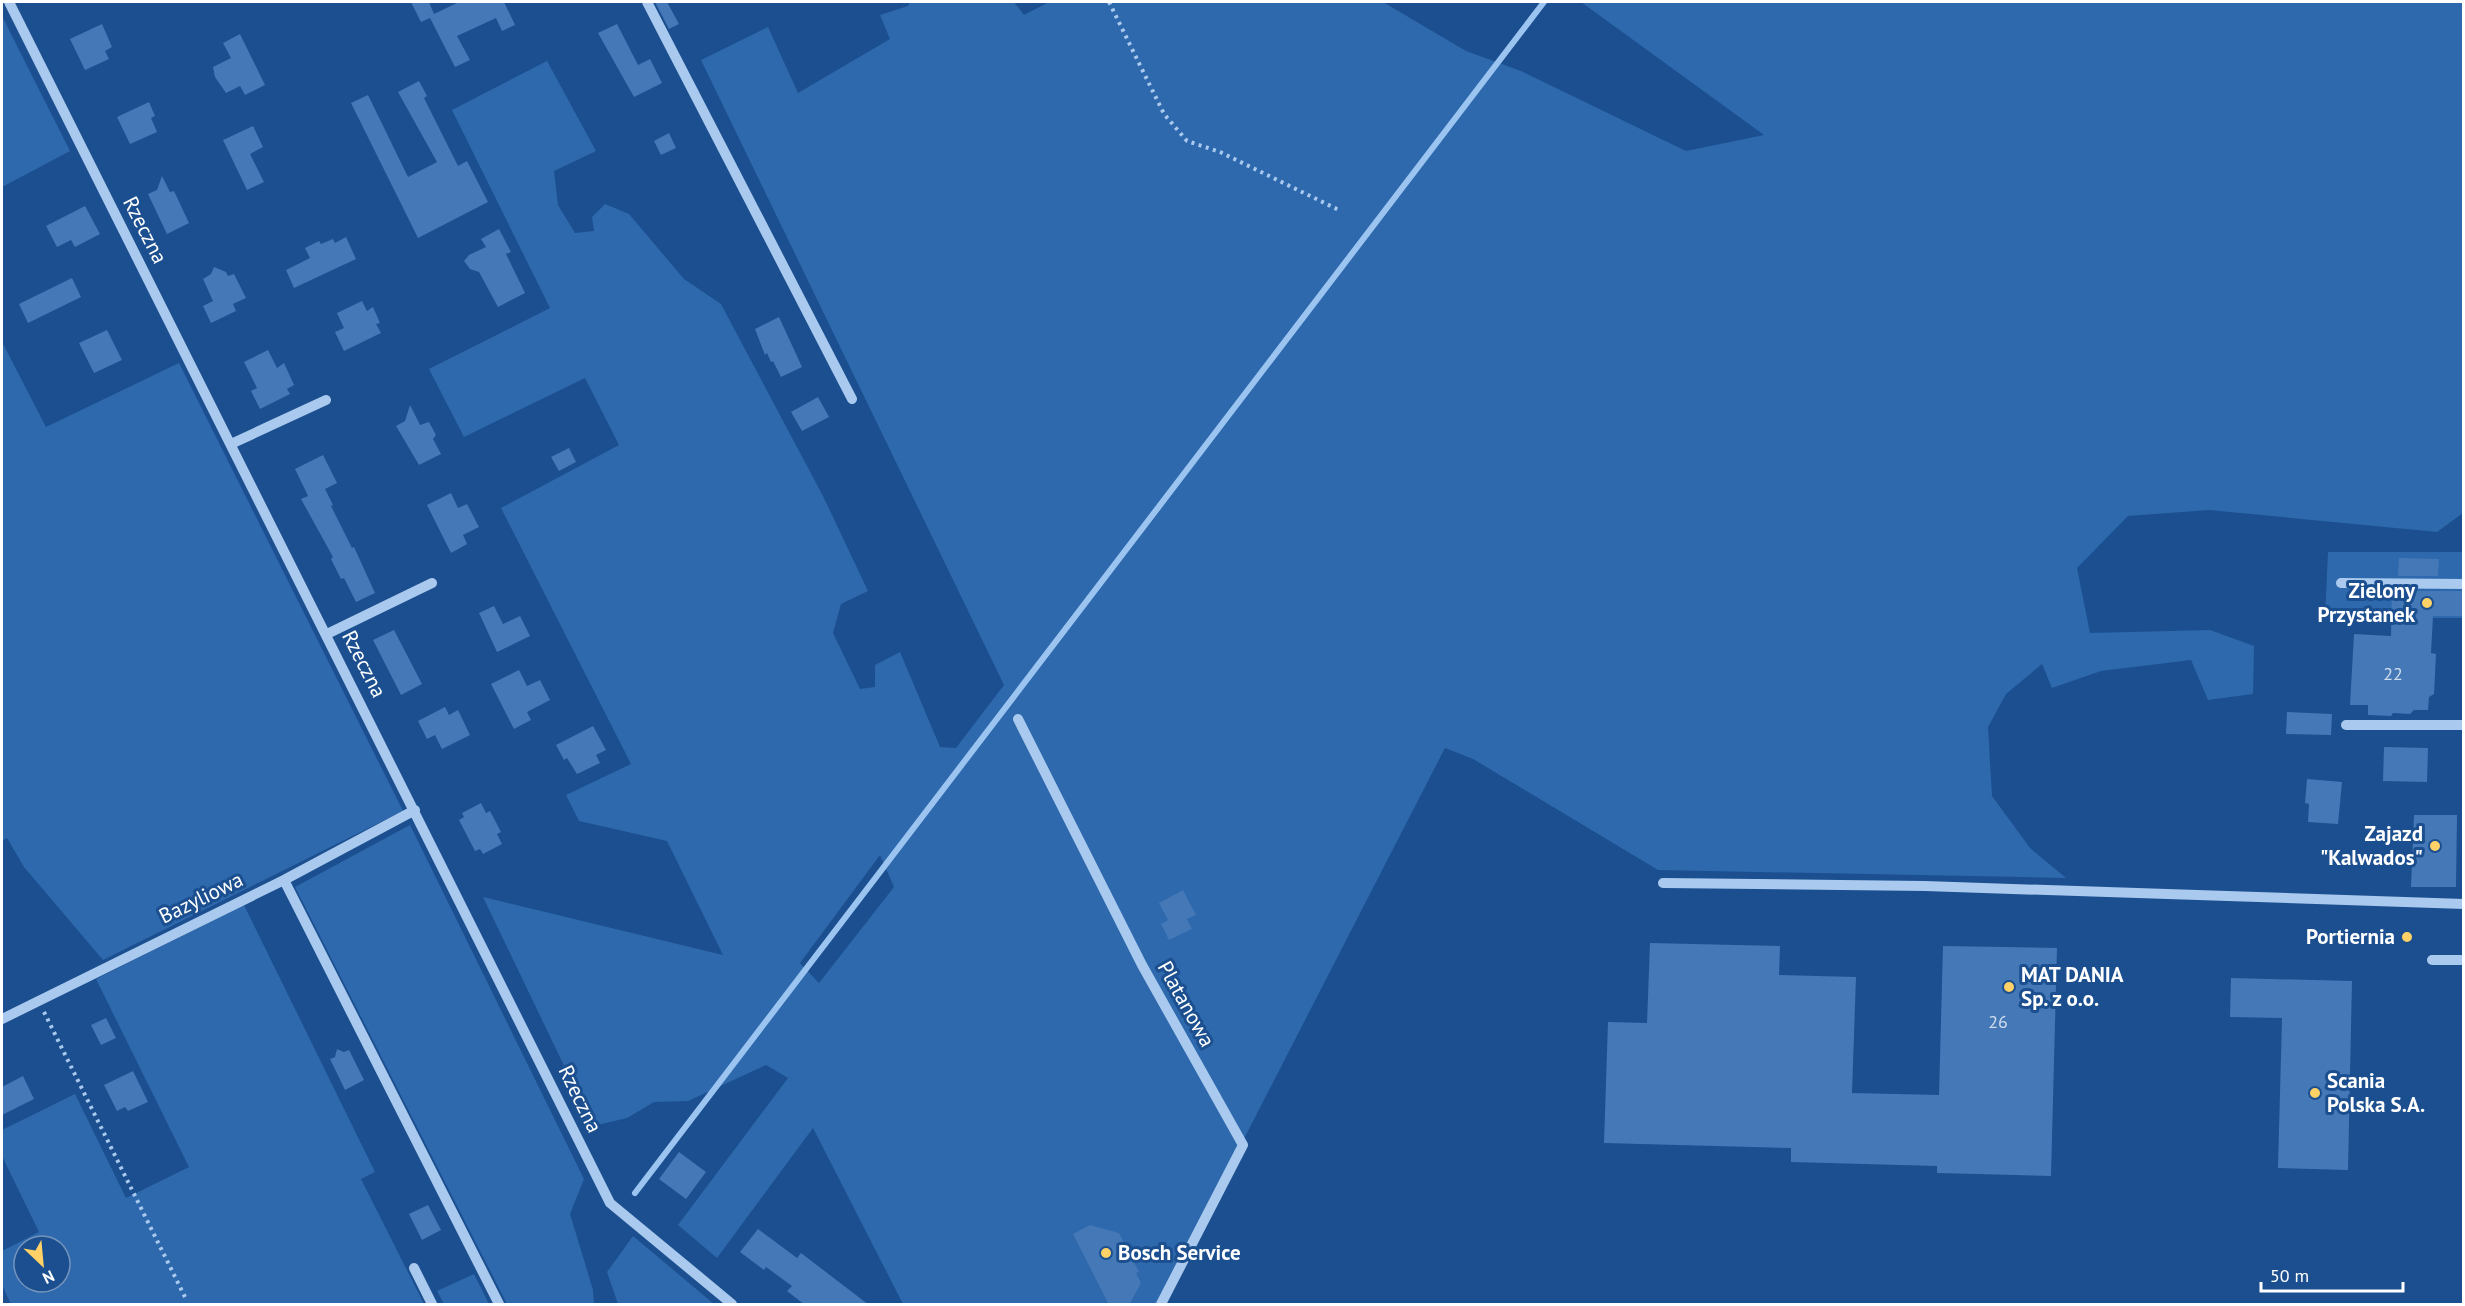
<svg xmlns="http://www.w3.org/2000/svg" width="2465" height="1306" viewBox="0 0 2465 1306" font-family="'PT Sans',sans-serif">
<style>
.green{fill:#2e69ad;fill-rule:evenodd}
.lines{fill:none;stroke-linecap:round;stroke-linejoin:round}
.stream{stroke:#9cc4f0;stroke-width:6}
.building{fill:#4478b7}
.path{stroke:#a9c9ee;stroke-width:4;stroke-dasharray:3 4.5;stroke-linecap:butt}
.minor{stroke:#a9c9ee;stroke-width:10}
.poi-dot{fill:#ffd166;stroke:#1b4f8f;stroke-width:2}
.labels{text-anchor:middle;stroke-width:6;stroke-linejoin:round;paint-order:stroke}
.number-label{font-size:18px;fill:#d0dded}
.street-label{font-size:21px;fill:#fff;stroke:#1b4f8f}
.poi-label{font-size:21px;font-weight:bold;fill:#fff;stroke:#1b4f8f;text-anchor:end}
</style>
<rect width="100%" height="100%" fill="#1b4f8f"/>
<path class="green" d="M 910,2 L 1014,2 L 1024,15 L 1049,2 L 1383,2 L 1466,51 L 1521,71 L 1686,151 L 1764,135 L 1581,2 L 2463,2 L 2463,513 L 2437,532 L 2209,510 L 2128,516 L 2077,568 L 2090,633 L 2210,630 L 2254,646 L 2253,694 L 2208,700 L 2191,660 L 2101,671 L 2052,688 L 2042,664 L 2006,694 L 1988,727 L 1992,796 L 2030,848 L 2066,878 L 1658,870 L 1473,759 L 1445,748 L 1159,1304 L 903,1304 L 813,1128 L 717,1258 L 678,1225 L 788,1078 L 766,1065 L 688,1101 L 654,1102 L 627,1118 L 593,1126 L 483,897 L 723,955 L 667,841 L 579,821 L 566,795 L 631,764 L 501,508 L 619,445 L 585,378 L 464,437 L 429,369 L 550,308 L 452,110 L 547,61 L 596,151 L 554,171 L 558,205 L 575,233 L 594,231 L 592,217 L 605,204 L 629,214 L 684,279 L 721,304 L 823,496 L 868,591 L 841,604 L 833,633 L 860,689 L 875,687 L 875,665 L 900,652 L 940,747 L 956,748 L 1004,685 L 701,60 L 768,27 L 798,93 L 890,39 L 880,15 L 908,6 ZM 880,855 L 894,887 L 819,983 L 800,963 Z
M 2,16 L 70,151 L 2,187 Z
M 2,342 L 46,427 L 179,363 L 403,811 L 103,960 L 24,867 L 7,838 L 2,841 Z
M 2328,552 L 2463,552 L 2463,618 L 2325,618 Z
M 410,825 L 584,1179 L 570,1214 L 593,1290 L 594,1304 L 507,1304 L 295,887 Z
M 244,905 L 375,1172 L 361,1179 L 424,1304 L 11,1304 L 2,1285 L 2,1251 L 39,1232 L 2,1156 L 2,1130 L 75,1094 L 126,1198 L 189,1167 L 96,979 ZM 24,1246 L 60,1246 L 60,1282 L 24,1282 Z
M 633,1236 L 714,1304 L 618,1304 L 607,1272 Z
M 474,1274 L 489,1304 L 444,1304 L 437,1291 Z"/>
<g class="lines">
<path class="stream" d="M 635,1193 L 1544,2"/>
</g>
<path class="building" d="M 411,2 L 429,2 L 434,14 L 459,2 L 504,2 L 515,25 L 502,31 L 496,18 L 457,36 L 470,60 L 455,67 L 430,18 L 421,22 Z
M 655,2 L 667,2 L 679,24 L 669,29 Z
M 102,24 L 112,47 L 105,51 L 109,59 L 85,70 L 70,39 Z
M 617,24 L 638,65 L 650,59 L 662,83 L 634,97 L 598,33 Z
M 240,34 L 265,85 L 245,95 L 240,86 L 226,93 L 215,77 L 213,67 L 231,58 L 223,43 Z
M 419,81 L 427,96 L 424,98 L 458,166 L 467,161 L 488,202 L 418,238 L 351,103 L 368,95 L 408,177 L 437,162 L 398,92 Z
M 149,102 L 155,116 L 151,118 L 157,132 L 130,144 L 117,117 Z
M 253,126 L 263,147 L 250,154 L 264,182 L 247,190 L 223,140 Z
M 669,133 L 676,148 L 661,155 L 654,141 Z
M 162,176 L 170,192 L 174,191 L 189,223 L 167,234 L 148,194 L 157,190 Z
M 85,206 L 100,234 L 75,247 L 71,240 L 57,247 L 46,226 Z
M 499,229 L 511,252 L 506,254 L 525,293 L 498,307 L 479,272 L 470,269 L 464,261 L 469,255 L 486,247 L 481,239 Z
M 346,237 L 356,259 L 294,288 L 286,270 L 310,258 L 305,248 L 319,241 L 321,244 L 333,239 L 335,243 Z
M 214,267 L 226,272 L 228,276 L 234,274 L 246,298 L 233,304 L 236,311 L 211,323 L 203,306 L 213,301 L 203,279 L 211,274 Z
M 72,278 L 81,297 L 28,323 L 19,304 Z
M 362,301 L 367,311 L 373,307 L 380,323 L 376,324 L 381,333 L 344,351 L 335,332 L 344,328 L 337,313 Z
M 779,317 L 802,367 L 781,377 L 773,361 L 771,362 L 767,353 L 765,355 L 755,329 Z
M 107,330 L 122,360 L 94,373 L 79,343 Z
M 268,350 L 277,368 L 284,363 L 294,385 L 287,389 L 290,394 L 260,409 L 251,391 L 257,388 L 244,362 Z
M 818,397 L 829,417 L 802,431 L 791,412 Z
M 410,405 L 420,425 L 429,422 L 436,435 L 433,439 L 441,454 L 419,465 L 396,426 L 405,421 Z
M 569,448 L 576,462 L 559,471 L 551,457 Z
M 323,455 L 337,483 L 325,489 L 333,505 L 331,506 L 352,548 L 354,547 L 375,593 L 356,602 L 344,578 L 341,579 L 331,559 L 333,557 L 301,499 L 308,496 L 295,469 Z
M 451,493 L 458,508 L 467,504 L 479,527 L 463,535 L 467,544 L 451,553 L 427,505 Z
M 2399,558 L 2439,559 L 2438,576 L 2398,576 Z
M 2392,591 L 2463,591 L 2463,616 L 2433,616 L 2431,653 L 2436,654 L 2434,694 L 2429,697 L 2428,710 L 2414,710 L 2410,714 L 2393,713 L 2391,716 L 2368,715 L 2368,705 L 2350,705 L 2354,634 L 2391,636 Z
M 494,606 L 503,624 L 520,616 L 530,636 L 497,652 L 479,613 Z
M 394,630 L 422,684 L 401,695 L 373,640 Z
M 519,670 L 527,686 L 540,680 L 550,700 L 527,712 L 531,720 L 514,729 L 491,684 Z
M 445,707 L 449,715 L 458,710 L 470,735 L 442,749 L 435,735 L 427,739 L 418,721 Z
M 2287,712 L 2332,714 L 2331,735 L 2286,734 Z
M 593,726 L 606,750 L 596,755 L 600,763 L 577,774 L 567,758 L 564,760 L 556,745 Z
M 2384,747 L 2428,748 L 2427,782 L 2383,781 Z
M 2307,779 L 2342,782 L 2338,824 L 2308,822 L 2309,804 L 2305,803 Z
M 481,803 L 486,813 L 490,811 L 501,832 L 497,834 L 502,844 L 483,854 L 480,849 L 475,851 L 459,820 L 464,817 L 462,813 Z
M 2414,815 L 2457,815 L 2456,887 L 2411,887 Z
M 1183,890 L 1196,915 L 1187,919 L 1192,929 L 1169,940 L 1161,924 L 1168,920 L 1159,903 Z
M 1650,943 L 1780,946 L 1779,975 L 1856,977 L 1852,1093 L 1939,1095 L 1943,946 L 2057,948 L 2051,1176 L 1937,1173 L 1937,1166 L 1791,1162 L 1791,1148 L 1604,1143 L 1608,1022 L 1647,1023 Z
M 2231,978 L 2352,981 L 2348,1170 L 2278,1168 L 2282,1018 L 2230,1017 Z
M 106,1018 L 116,1038 L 101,1045 L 91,1025 Z
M 337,1049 L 344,1052 L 349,1050 L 364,1080 L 345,1090 L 330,1059 L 335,1057 Z
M 133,1071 L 148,1102 L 128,1111 L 125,1107 L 117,1111 L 104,1085 Z
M 23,1076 L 34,1099 L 2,1115 L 2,1087 Z
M 679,1152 L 706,1172 L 686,1199 L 659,1179 Z
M 428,1205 L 441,1230 L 422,1240 L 409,1214 Z
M 1090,1225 L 1119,1233 L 1139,1272 L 1136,1273 L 1141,1283 L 1129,1305 L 1109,1305 L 1073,1234 Z
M 758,1229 L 797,1258 L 801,1253 L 869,1305 L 805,1305 L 787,1291 L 792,1286 L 766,1267 L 764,1270 L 740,1252 Z"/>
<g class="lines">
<path class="path" d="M 1109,2 L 1164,114 L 1187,141 L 1220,152 L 1341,211
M 44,1012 L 185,1297"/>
<path class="minor" d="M 9,2 L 610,1203 L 732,1304
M 647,2 L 852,399
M 231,444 L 326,400
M 2341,583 L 2464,584
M 327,634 L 432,583
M 1018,719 L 1142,965 L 1243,1145 L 1161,1304
M 2346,725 L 2464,725
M 284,880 L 499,1304
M 1663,883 L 1925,886 L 2464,904
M 2432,960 L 2464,960
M 2,1019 L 284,880 L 415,810
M 414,1268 L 432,1304"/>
</g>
<g class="poi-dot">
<circle cx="2427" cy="603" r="6"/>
<circle cx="2435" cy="846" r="6"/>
<circle cx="2407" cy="937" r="6"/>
<circle cx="2009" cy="987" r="6"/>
<circle cx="2315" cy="1093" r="6"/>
<circle cx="1106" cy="1253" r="6"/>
</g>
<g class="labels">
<g class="number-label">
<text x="2393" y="680">22</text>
<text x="1998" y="1028">26</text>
</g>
<g class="street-label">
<text transform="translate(145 230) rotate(63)" y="7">Rzeczna</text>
<text transform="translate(364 664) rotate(63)" y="7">Rzeczna</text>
<text transform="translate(201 898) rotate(-26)" y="7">Bazyliowa</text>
<text transform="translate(1186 1004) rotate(61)" y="7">Platanowa</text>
<text transform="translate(580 1099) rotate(64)" y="7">Rzeczna</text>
</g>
<g class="poi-label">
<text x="2415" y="598">Zielony<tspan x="2415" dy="24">Przystanek</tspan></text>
<text x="2423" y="841">Zajazd<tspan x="2423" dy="24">"Kalwados"</tspan></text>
<text x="2395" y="944">Portiernia</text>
<text x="2021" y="982" text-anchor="start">MAT DANIA<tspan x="2021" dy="24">Sp. z o.o.</tspan></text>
<text x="2327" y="1088" text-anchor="start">Scania<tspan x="2327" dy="24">Polska S.A.</tspan></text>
<text x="1118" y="1260" text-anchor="start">Bosch Service</text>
</g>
</g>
<rect width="2465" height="1306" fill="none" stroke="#ffffff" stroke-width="6"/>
<g transform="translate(42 1264) rotate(154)"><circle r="28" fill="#1b4f8f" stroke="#7695bc" stroke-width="1.5"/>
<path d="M0-4.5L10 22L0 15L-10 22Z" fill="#ffd166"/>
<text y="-9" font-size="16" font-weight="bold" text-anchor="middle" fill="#ffffff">N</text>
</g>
<path d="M2261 1282v9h142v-9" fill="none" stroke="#ffffff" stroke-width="3"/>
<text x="2270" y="1282" font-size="18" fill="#ffffff" stroke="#1b4f8f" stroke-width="4.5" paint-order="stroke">50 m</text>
</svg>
